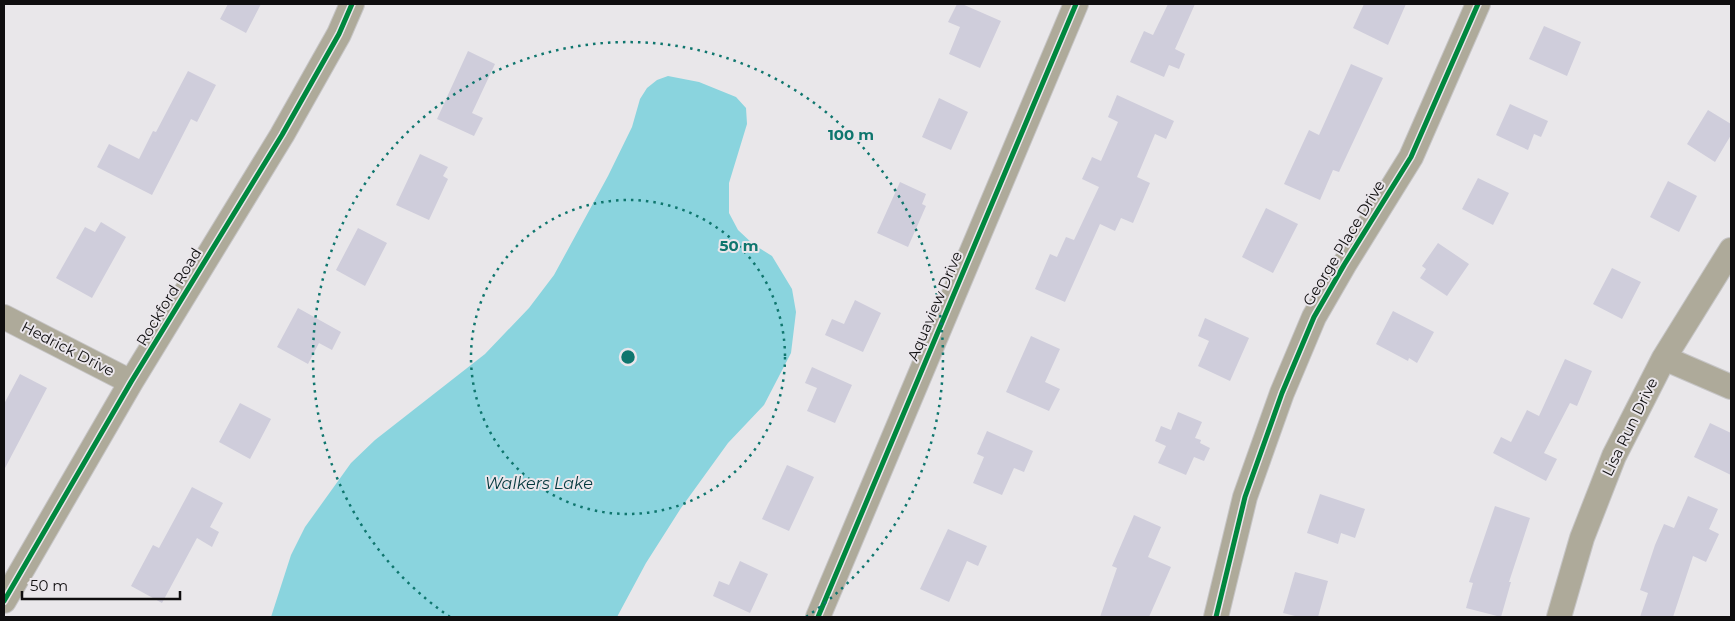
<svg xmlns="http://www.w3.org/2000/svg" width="1735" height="621" viewBox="0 0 1735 621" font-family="Montserrat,sans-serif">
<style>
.water{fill:#8ad4de}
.building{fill:#cfcddb}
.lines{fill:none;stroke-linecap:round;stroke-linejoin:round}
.minor-casing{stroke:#c6c5c6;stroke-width:26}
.minor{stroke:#aeaa9a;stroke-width:24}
.cycleway-casing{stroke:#eae6eb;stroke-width:8}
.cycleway{stroke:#00873e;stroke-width:5}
.ring{fill:none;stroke:#0f766e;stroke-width:2.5;stroke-dasharray:2.5 5}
.labels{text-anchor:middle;stroke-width:4;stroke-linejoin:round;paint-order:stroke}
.street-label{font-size:15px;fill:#0f0e0f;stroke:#eae6eb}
.water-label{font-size:16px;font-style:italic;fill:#00363b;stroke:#eae6eb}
.centre{fill:#0f766e;stroke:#eae6eb;stroke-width:2.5}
.ring-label{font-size:15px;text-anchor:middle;font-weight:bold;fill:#0f766e;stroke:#eae6eb;stroke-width:4;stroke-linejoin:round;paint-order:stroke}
</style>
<rect width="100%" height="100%" fill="#e9e7ea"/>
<path class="water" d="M 668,76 L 699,82 L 736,97 L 746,108 L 747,124 L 729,183 L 729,213 L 738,230 L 753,244 L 772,256 L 792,289 L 796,312 L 791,353 L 764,405 L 728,443 L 681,508 L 646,563 L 617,617 L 271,617 L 291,555 L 305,527 L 351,463 L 375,440 L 485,354 L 529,308 L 554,275 L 608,176 L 632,127 L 640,99 L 647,88 L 657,80 Z"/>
<path class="building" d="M 228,4 L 261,4 L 246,33 L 220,19 Z
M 957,4 L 962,4 L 1001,21 L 980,68 L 949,54 L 960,27 L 948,22 Z
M 1168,4 L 1195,4 L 1175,49 L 1185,54 L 1179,69 L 1169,65 L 1164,77 L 1130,62 L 1144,31 L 1153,35 Z
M 1364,4 L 1406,4 L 1388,45 L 1353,28 Z
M 1544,26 L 1581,42 L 1567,76 L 1529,59 Z
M 468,51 L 495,64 L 472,113 L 483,118 L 474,136 L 437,119 Z
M 1351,64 L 1383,78 L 1339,172 L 1333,170 L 1320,200 L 1284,184 L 1309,130 L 1319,135 Z
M 188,71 L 216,85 L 197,122 L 191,119 L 152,195 L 97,167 L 109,144 L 139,159 L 153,131 L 156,132 Z
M 1117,95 L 1174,121 L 1166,139 L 1155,134 L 1137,177 L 1150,183 L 1133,223 L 1121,218 L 1115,231 L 1100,224 L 1065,302 L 1035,289 L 1050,254 L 1057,257 L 1066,237 L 1074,240 L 1099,187 L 1082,179 L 1092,157 L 1101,161 L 1118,122 L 1108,117 Z
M 939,98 L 968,112 L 951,150 L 922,137 Z
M 1510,104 L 1548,121 L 1541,137 L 1534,134 L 1528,150 L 1496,135 Z
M 1708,110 L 1731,124 L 1731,135 L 1715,162 L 1687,144 Z
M 420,154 L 448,167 L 443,176 L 448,179 L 429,220 L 396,205 Z
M 1478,178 L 1509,193 L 1493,225 L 1462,209 Z
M 1668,181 L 1697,196 L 1679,232 L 1650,217 Z
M 900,182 L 926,194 L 922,204 L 926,206 L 908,247 L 877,233 Z
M 1266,208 L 1298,224 L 1273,273 L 1242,257 Z
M 101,222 L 126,237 L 92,298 L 56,278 L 85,227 L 95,232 Z
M 358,228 L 387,243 L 365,286 L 336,270 Z
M 1438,243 L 1469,264 L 1447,296 L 1420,278 L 1426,269 L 1422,266 Z
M 1612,268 L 1641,282 L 1622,319 L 1593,304 Z
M 855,300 L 881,313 L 863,352 L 825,335 L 832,319 L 844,324 Z
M 298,308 L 341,332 L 332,350 L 319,343 L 308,364 L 277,347 Z
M 1393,311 L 1434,332 L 1417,363 L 1409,358 L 1408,361 L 1376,344 Z
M 1205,318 L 1249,338 L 1230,381 L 1198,366 L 1209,341 L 1198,336 Z
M 1031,336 L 1060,349 L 1045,382 L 1060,389 L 1049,411 L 1006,392 Z
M 1565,359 L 1592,371 L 1577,406 L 1570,403 L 1544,453 L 1557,459 L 1546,481 L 1493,453 L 1501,437 L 1511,442 L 1527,410 L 1539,416 Z
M 812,367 L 852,385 L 835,423 L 807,411 L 817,388 L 805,383 Z
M 20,374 L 47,388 L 4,470 L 4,404 Z
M 240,403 L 271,419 L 250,459 L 219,442 Z
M 1178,412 L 1202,422 L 1195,438 L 1201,440 L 1200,443 L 1210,448 L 1204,461 L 1194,457 L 1186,475 L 1158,463 L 1166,446 L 1155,441 L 1161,426 L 1171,430 Z
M 1710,423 L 1731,433 L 1731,475 L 1694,457 Z
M 987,431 L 1033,451 L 1024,472 L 1014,468 L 1002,495 L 973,483 L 984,457 L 977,454 Z
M 787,465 L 814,477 L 789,531 L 762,519 Z
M 192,487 L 223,503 L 210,527 L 219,532 L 212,547 L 197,538 L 162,603 L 131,586 L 153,545 L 159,548 Z
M 1320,494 L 1365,509 L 1355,538 L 1341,533 L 1338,544 L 1307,533 Z
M 1688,496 L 1718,509 L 1709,529 L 1719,534 L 1706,562 L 1693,556 L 1673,617 L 1640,617 L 1648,593 L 1640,590 L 1655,545 L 1664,524 L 1674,528 Z
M 1495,506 L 1530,518 L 1509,582 L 1511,582 L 1501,617 L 1466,608 L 1473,583 L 1469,582 Z
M 1134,515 L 1161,527 L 1148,557 L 1171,567 L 1149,617 L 1100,617 L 1117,568 L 1112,566 Z
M 948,529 L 987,546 L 978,566 L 967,561 L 949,602 L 920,589 Z
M 740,561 L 768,574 L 750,613 L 713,596 L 719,581 L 729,585 Z
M 1295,572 L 1328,581 L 1318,617 L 1299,617 L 1283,613 Z"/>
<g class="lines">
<g class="minor-casing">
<path id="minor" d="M 4,317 L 131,382
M 1664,358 L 1731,387
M 4,601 L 131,382 L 282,135 L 339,34 L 352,4
M 818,617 L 1076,4
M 1216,617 L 1245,497 L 1282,393 L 1314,317 L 1344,265 L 1411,157 L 1478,4
M 1559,617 L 1582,538 L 1614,456 L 1664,358 L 1731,250"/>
</g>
<use href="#minor" class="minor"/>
<g class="cycleway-casing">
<path id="cycleway" d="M 4,601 L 131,382 L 282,135 L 339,34 L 352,4
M 818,617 L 1076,4
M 1216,617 L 1245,497 L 1282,393 L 1314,317 L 1344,265 L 1411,157 L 1478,4"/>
</g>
<use href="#cycleway" class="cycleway"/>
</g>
<g class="ring">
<circle cx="628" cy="357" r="157"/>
<path d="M450 617A315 315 0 1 1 806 617"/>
</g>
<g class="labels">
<g class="street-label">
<text transform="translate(1344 243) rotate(-59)" y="5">George Place Drive</text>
<text transform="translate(169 297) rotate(-59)" y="5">Rockford Road</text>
<text transform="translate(935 306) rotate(-67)" y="5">Aquaview Drive</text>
<text transform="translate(68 349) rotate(27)" y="5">Hedrick Drive</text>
<text transform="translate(1630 427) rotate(-64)" y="5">Lisa Run Drive</text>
</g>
<g class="water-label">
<text x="539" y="489">Walkers Lake</text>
</g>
</g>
<circle cx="628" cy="357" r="8" class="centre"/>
<g class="ring-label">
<text x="851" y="140">100 m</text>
<text x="739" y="251">50 m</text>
</g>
<rect width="1735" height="621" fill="none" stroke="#0f0e0f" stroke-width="10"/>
<path d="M22 591v8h158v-8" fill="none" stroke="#0f0e0f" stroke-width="2.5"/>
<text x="30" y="591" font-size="15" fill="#0f0e0f" stroke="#eae6eb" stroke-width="4" paint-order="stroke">50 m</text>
</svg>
